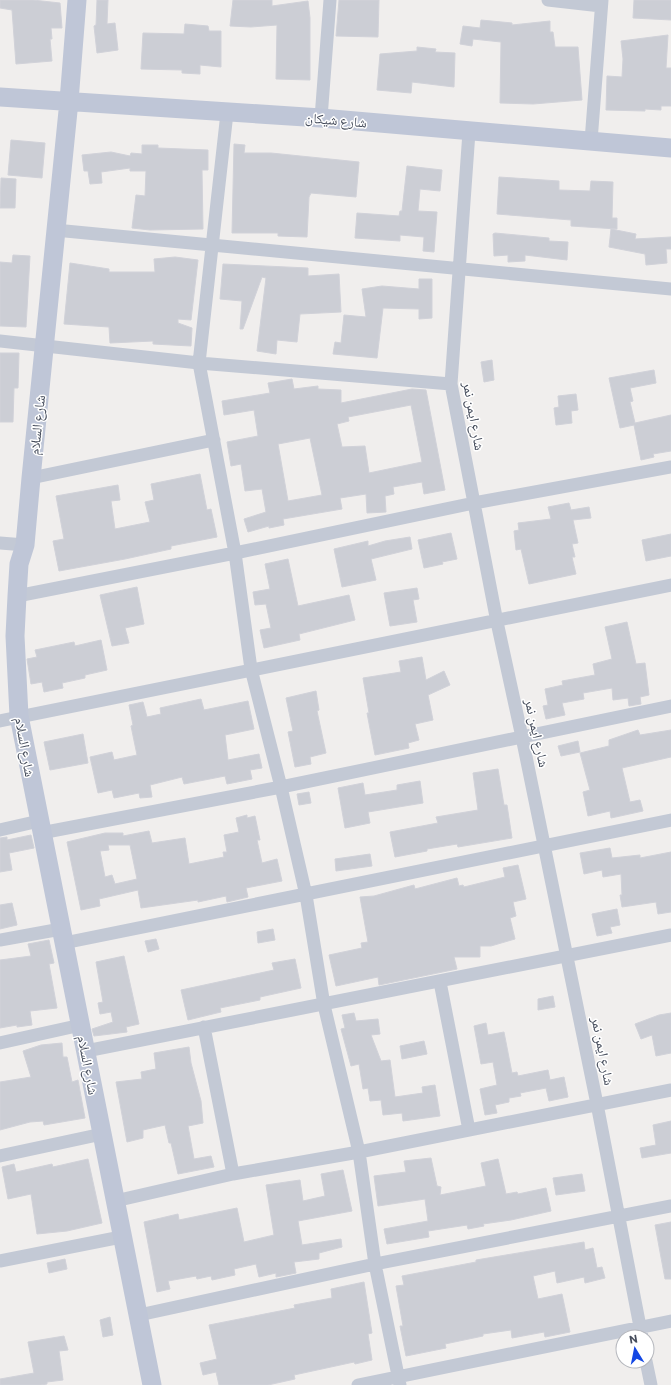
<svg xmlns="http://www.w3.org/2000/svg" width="671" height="1385" viewBox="0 0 671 1385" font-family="Commissioner,'Noto Naskh Arabic',sans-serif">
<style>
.building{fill:#ccced5;stroke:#d1d2d9;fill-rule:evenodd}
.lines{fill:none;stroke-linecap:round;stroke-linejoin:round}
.street{stroke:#c3c9d5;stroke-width:13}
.secondary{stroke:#bfc6d7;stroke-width:19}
.labels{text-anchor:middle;stroke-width:3;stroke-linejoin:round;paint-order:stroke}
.street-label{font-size:14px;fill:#454c5b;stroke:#fff}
</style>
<rect width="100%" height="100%" fill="#f0eeed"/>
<path class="building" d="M 0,0 L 33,0 L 60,3 L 62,28 L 51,28 L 52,39 L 50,39 L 52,61 L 16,64 L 12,10 L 0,8 Z
M 97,0 L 108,0 L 107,24 L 115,23 L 118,50 L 97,53 L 94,26 L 96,25 Z
M 233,0 L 272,0 L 272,6 L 308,1 L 310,18 L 310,80 L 276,79 L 277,25 L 251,27 L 230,26 Z
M 339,0 L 379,0 L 378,37 L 336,36 Z
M 634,0 L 671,0 L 671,20 L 633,18 Z
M 481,20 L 512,23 L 512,25 L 550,21 L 550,32 L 553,32 L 555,47 L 578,47 L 582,100 L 533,104 L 500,103 L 501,42 L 473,39 L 472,46 L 460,44 L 463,26 L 480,28 Z
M 185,24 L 208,26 L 209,31 L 221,31 L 221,67 L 200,65 L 200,74 L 182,73 L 182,70 L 141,69 L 143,33 L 184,34 Z
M 668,35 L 666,68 L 671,68 L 671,106 L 661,106 L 661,110 L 645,109 L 645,111 L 606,110 L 607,76 L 622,77 L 623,59 L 621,41 Z
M 417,47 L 436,49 L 435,52 L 455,53 L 454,87 L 412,82 L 411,93 L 377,90 L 380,54 L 417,51 Z
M 11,140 L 45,143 L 42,178 L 8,175 Z
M 234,144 L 245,145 L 244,153 L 271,153 L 359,162 L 356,197 L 311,193 L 309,197 L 307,237 L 278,236 L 278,233 L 232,233 Z
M 142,145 L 158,145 L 158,148 L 208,150 L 208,170 L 202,170 L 203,229 L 150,230 L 132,228 L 136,195 L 145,196 L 146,171 L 130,171 L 130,168 L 101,172 L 102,183 L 90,184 L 88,171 L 84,171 L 82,155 L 111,152 L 130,156 L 131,153 L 142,154 Z
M 407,166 L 442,170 L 440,191 L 420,189 L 418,211 L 437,212 L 434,252 L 423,251 L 424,237 L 400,235 L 400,241 L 355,238 L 357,213 L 399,216 L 400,211 L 402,211 Z
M 499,177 L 559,181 L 559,190 L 590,191 L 591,181 L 613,182 L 612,218 L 617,218 L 617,229 L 571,226 L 571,220 L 497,214 Z
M 1,178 L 16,179 L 15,208 L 0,208 Z
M 611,229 L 636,234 L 635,239 L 671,237 L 671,249 L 666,249 L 667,263 L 646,265 L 645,254 L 609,247 Z
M 495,233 L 549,238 L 549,241 L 568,242 L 567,260 L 525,255 L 525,261 L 508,262 L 508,255 L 494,256 L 493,234 Z
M 13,255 L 30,256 L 26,327 L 0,326 L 0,262 L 12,263 Z
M 175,257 L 198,260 L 191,320 L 178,319 L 178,323 L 192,328 L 191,346 L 153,344 L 153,341 L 110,343 L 109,327 L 64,324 L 70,263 L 109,269 L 109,272 L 155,272 L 154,259 Z
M 223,264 L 308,268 L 308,276 L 339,274 L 341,312 L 300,314 L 297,342 L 277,340 L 276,354 L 257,351 L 266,278 L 262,277 L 243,329 L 240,329 L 242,301 L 220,299 Z
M 419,279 L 432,279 L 432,318 L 419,319 L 419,309 L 383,308 L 377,358 L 333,354 L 335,342 L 341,343 L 344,315 L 366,317 L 362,289 L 382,286 L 419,289 Z
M 0,353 L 19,353 L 18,388 L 14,388 L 13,422 L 0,422 Z
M 492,360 L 494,380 L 484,382 L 481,362 Z
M 654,370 L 656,383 L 630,388 L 633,401 L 630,402 L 635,423 L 671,415 L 671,451 L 653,454 L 654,457 L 641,460 L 634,425 L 620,428 L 609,378 Z
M 292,379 L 294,389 L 318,386 L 318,389 L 341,390 L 341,403 L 412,389 L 426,390 L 445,490 L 424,494 L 422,482 L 393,487 L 394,494 L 385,496 L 386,512 L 367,513 L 366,494 L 340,498 L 342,509 L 283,519 L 284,525 L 269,528 L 269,526 L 248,532 L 244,519 L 266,512 L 262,489 L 245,491 L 241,464 L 231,466 L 227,442 L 258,436 L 254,410 L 224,415 L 222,401 L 270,393 L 268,383 ZM 411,405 L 422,462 L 369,473 L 365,446 L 342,447 L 337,424 L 349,421 L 348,417 ZM 310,438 L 322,495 L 288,501 L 278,444 Z
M 576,394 L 578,410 L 571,411 L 572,423 L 556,425 L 554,408 L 559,407 L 558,396 Z
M 200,474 L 207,510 L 211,509 L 217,537 L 171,546 L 171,549 L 125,559 L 59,571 L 53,541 L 64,539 L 56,496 L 118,485 L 120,500 L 111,501 L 115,529 L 150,522 L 145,502 L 154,500 L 151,484 Z
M 569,503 L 571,510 L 589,507 L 591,518 L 573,520 L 578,543 L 572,544 L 575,557 L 572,557 L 576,574 L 529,584 L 521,549 L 516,550 L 514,531 L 519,530 L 518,523 L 551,519 L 548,507 Z
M 451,533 L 457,559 L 442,562 L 443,564 L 424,568 L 418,540 Z
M 671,534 L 671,556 L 646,561 L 642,540 Z
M 410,537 L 412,549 L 371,559 L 376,580 L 342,587 L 334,549 L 368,541 L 368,546 L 385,541 Z
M 288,559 L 298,606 L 349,595 L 355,620 L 299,634 L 300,640 L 264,648 L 260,630 L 271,628 L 266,604 L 255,605 L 253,592 L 270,589 L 265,564 Z
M 137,587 L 144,624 L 125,628 L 129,643 L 112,646 L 100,595 Z
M 417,588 L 419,599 L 413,600 L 417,622 L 390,626 L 384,593 Z
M 627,622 L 636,664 L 645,663 L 649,695 L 640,697 L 641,704 L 629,706 L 628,698 L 613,700 L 612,688 L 583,693 L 584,699 L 562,703 L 565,715 L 546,719 L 543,706 L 548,705 L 545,689 L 563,685 L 562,681 L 595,675 L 593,664 L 612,659 L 605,627 Z
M 101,640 L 107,670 L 85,675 L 85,678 L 62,683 L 63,688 L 44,692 L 42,682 L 31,684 L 27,659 L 37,657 L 35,650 L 74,642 L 75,646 Z
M 422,657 L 426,680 L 444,671 L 450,685 L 428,695 L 433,720 L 415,724 L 419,740 L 408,743 L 409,748 L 375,755 L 367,713 L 369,713 L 363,678 L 401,672 L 399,661 Z
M 316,691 L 319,710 L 317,711 L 326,753 L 310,757 L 311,764 L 295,767 L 288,732 L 293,731 L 286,698 Z
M 201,699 L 204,710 L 248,701 L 254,729 L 225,735 L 228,760 L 259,754 L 262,768 L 250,770 L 252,779 L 227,784 L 225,776 L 184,784 L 182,777 L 150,785 L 152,797 L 140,798 L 139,793 L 114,798 L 112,790 L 98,793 L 90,757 L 112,752 L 114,760 L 137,755 L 131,726 L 133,725 L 129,705 L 143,702 L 147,717 L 161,714 L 160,708 Z
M 638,730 L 640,735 L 671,730 L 671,757 L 622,768 L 630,802 L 640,800 L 643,811 L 611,818 L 610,811 L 588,816 L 583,792 L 590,790 L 580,753 L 609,746 L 609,740 Z
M 83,734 L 88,763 L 50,770 L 44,742 Z
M 578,741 L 580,752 L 561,756 L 558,746 Z
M 498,769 L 504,805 L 507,805 L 512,838 L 458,847 L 457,844 L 427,849 L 427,851 L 395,857 L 390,832 L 438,823 L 436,817 L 478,810 L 473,773 Z
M 420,781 L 423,803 L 368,812 L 370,823 L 345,828 L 338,788 L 363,783 L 365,795 L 397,790 L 397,785 Z
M 309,792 L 311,803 L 299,805 L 297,794 Z
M 247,815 L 247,818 L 255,816 L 260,840 L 257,840 L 262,863 L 277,859 L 282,881 L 246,888 L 248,897 L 227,902 L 226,896 L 198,902 L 198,900 L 141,908 L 138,890 L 99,899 L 100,906 L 81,910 L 67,842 L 105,833 L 123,833 L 123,836 L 149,831 L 152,843 L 185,838 L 189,864 L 224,857 L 223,852 L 227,852 L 224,835 L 239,832 L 236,818 ZM 108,845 L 130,845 L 137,879 L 115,884 L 112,875 L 105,877 L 100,851 L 109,850 Z
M 31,835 L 34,848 L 9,853 L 12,870 L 0,872 L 0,838 L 7,837 L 7,840 Z
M 610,848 L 612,858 L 640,855 L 640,858 L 671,852 L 671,912 L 658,914 L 656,902 L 622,907 L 620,895 L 622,895 L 621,874 L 603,877 L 602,870 L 584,874 L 580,853 Z
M 370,854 L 372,866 L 336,871 L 335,859 Z
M 518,865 L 526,899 L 513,902 L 516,916 L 510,918 L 515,939 L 491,946 L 480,946 L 480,957 L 454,957 L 457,969 L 379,985 L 378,977 L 336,986 L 329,955 L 362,948 L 361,943 L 368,942 L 360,897 L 374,896 L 414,885 L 415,889 L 457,878 L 459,886 L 463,885 L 464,887 L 505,877 L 503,868 Z
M 12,903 L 17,925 L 0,929 L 0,905 Z
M 617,909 L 620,925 L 610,927 L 612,933 L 597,936 L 592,914 Z
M 273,929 L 275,940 L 258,943 L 257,932 Z
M 156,939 L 159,949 L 148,952 L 145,941 Z
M 49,940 L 54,963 L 49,964 L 57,1008 L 30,1011 L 32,1025 L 17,1027 L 17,1025 L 0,1028 L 0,960 L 31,956 L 28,944 Z
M 124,956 L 139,1024 L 126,1027 L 127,1032 L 94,1036 L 92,1029 L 113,1022 L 111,1012 L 100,1014 L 98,1003 L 103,1002 L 96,962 Z
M 295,959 L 301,988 L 260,997 L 260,1000 L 220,1008 L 221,1012 L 188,1020 L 181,990 L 274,970 L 272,963 Z
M 553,996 L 555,1007 L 538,1010 L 538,999 Z
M 354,1013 L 356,1021 L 378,1019 L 380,1034 L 371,1035 L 381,1061 L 390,1060 L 395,1097 L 423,1093 L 422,1087 L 435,1085 L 440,1116 L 403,1121 L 402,1113 L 383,1115 L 381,1100 L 370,1101 L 368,1088 L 363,1089 L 359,1064 L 351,1066 L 341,1029 L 345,1028 L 342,1015 Z
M 671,1013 L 671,1053 L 656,1056 L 652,1035 L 641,1039 L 635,1024 L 659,1015 Z
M 486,1023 L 488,1035 L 504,1032 L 512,1073 L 517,1072 L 518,1076 L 548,1070 L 550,1080 L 564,1077 L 568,1097 L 549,1101 L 546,1088 L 520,1093 L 521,1096 L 509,1098 L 509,1102 L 495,1105 L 497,1113 L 485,1115 L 480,1089 L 497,1085 L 493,1062 L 481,1064 L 474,1026 Z
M 424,1041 L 427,1054 L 402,1059 L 400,1046 Z
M 62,1043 L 63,1057 L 67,1057 L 72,1082 L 78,1080 L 85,1118 L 44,1125 L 43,1121 L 30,1122 L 0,1130 L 0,1082 L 31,1077 L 23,1051 L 41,1045 Z
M 189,1047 L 191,1063 L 201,1101 L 203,1123 L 188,1126 L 194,1159 L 211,1156 L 214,1167 L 178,1174 L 171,1143 L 169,1143 L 165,1125 L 143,1130 L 143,1138 L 127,1142 L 116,1082 L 142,1079 L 141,1072 L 156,1069 L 154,1053 Z
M 671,1121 L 671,1153 L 642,1158 L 640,1148 L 656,1145 L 653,1125 Z
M 431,1158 L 437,1186 L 441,1187 L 440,1195 L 486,1186 L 481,1163 L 498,1159 L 506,1194 L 517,1192 L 518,1194 L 546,1188 L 551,1211 L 511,1220 L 483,1224 L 484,1226 L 468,1229 L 467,1225 L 428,1231 L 429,1237 L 387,1244 L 384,1229 L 428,1221 L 425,1199 L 378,1206 L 374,1176 L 406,1172 L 404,1161 Z
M 88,1159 L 102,1223 L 67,1231 L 37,1234 L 31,1194 L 8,1199 L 2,1167 L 14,1164 L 16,1172 L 52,1164 L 53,1167 Z
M 343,1170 L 352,1211 L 298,1221 L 302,1245 L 341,1239 L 342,1247 L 319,1253 L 319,1259 L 294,1262 L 296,1273 L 276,1277 L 276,1273 L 259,1277 L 256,1264 L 234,1269 L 235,1275 L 212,1280 L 211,1276 L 197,1279 L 196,1276 L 168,1281 L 170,1289 L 157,1292 L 144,1222 L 178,1214 L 179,1220 L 237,1208 L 244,1242 L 274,1235 L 266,1185 L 300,1180 L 303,1201 L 325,1196 L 321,1174 Z
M 582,1174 L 585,1191 L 556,1195 L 553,1178 Z
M 671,1222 L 671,1279 L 665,1279 L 655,1225 Z
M 584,1242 L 585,1250 L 593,1248 L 597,1268 L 602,1267 L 605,1278 L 585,1283 L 584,1277 L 557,1283 L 555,1271 L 533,1276 L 538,1299 L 562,1294 L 570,1332 L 545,1337 L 544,1332 L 512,1338 L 511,1330 L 483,1334 L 483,1336 L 445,1344 L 446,1348 L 406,1356 L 400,1326 L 403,1326 L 396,1286 L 404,1285 L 402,1276 L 476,1262 L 476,1260 Z
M 65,1259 L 67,1269 L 49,1273 L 47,1263 Z
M 364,1282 L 372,1333 L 368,1334 L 372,1360 L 355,1364 L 354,1362 L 294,1375 L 295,1379 L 268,1385 L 219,1385 L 216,1372 L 203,1375 L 200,1363 L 217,1359 L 209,1325 L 295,1308 L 294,1305 L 332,1298 L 331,1289 Z
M 110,1317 L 113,1335 L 103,1337 L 100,1320 Z
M 64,1336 L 68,1350 L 59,1351 L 63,1380 L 47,1382 L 47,1384 L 41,1385 L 0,1385 L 0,1379 L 34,1373 L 28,1342 Z"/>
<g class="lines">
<path class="street" d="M 548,0 L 601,6
M 227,113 L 199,363 L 235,553 L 251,669 L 281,787 L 306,895 L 324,1005 L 359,1152 L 375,1264 L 400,1385
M 321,118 L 330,0
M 469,132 L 451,384 L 497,622 L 522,737 L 597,1104 L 642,1337
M 591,141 L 602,0
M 55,230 L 671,289
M 0,341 L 199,363 L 451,384
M 31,478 L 214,440
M 0,543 L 25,545
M 17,596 L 235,553 L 474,503 L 671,467
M 0,721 L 671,585
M 0,830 L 39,821
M 41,833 L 281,787 L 671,706
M 0,940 L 61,929
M 64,943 L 671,820
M 440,982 L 469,1130
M 204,1027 L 233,1174
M 0,1043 L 81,1025
M 86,1051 L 671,935
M 0,1156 L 102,1134
M 115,1201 L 233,1174 L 359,1152 L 671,1090
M 0,1261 L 121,1237
M 139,1315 L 375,1264 L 671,1206
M 646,1361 L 651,1385
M 358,1385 L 671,1321"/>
<path class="secondary" d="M 77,0 L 69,101 L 31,478 L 25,545 L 19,564 L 17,596 L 15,636 L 19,716 L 152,1385
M 0,97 L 321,118 L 671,148"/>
</g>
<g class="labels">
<g class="street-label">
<text transform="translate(336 120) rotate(5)" y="5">شارع شيكان</text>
<text transform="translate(474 416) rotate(80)" y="5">شارع ايمن نمر</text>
<text transform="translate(37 425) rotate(-84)" y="5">شارع السلام</text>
<text transform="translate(537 733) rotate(78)" y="5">شارع ايمن نمر</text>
<text transform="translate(25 747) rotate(80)" y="5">شارع السلام</text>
<text transform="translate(603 1051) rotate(79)" y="5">شارع ايمن نمر</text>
<text transform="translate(88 1065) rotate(79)" y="5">شارع السلام</text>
</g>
</g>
<g transform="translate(635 1349) rotate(350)"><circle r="19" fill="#ffffff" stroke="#b5b7bd"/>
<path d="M0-3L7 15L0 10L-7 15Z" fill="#1347e4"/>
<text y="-6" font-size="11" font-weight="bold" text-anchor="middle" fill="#454c5b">N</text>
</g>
</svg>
